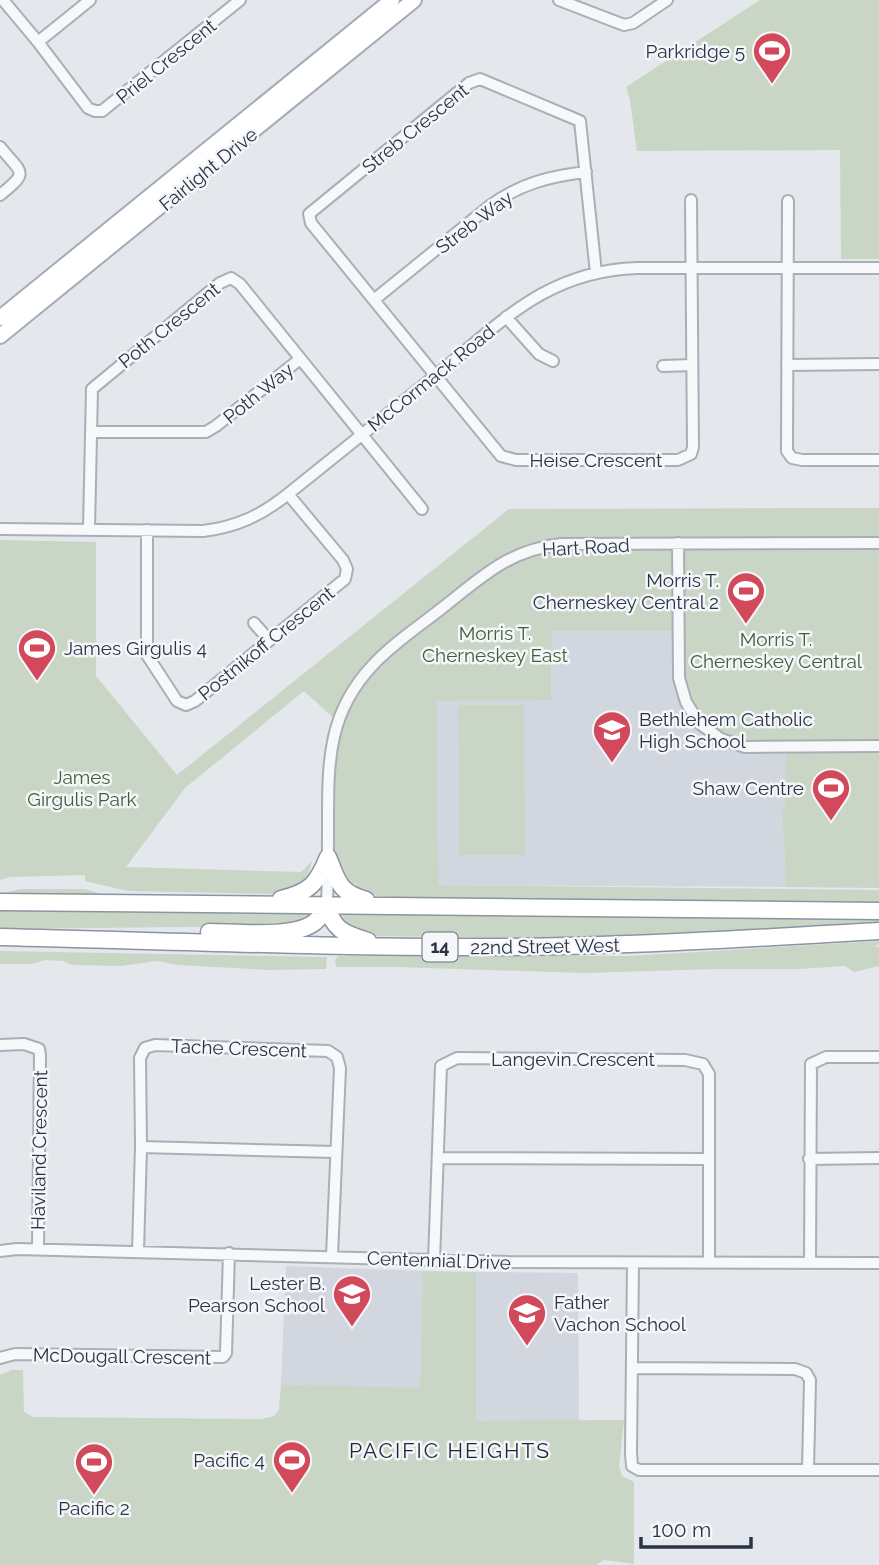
<svg xmlns="http://www.w3.org/2000/svg" width="879" height="1565" viewBox="0 0 879 1565" font-family="Raleway,sans-serif">
<style>
.built{fill:#d2d6de}
.green{fill:#c9d6c5}
.lines{fill:none;stroke-linecap:round;stroke-linejoin:round}
.minor-casing{stroke:#a9aeb7;stroke-width:14}
.major-casing{stroke:#a3abb8;stroke-width:18}
.highway-casing{stroke:#8b94a3;stroke-width:19}
.minor{stroke:#f7f8fa;stroke-width:10}
.major{stroke:#fff;stroke-width:14}
.highway{stroke:#fff;stroke-width:16}
.labels{text-anchor:middle;stroke-width:5;stroke-linejoin:round;paint-order:stroke}
.shield{fill:#f4f6f9;stroke:#676e7b;stroke-width:2}
.shield-label{font-size:18px;font-weight:bold;fill:#2b3445}
.poi-label{font-size:19px;fill:#2b3445;stroke:#f4f6f9;text-anchor:end}
.street-label{font-size:19px;fill:#2b3445;stroke:#f4f6f9}
.park-label{font-size:19px;fill:#3f6138;stroke:#f4f6f9}
.neighbourhood-label{font-size:21px;letter-spacing:2px;fill:#1d2536;stroke:#f4f6f9}
</style>
<rect width="100%" height="100%" fill="#e4e7ec"/>
<path class="built" d="M 552,631 L 673,631 L 674,665 L 705,735 L 737,751 L 787,753 L 785,807 L 782,808 L 786,887 L 437,885 L 437,700 L 551,699 Z
M 286,1266 L 423,1271 L 420,1389 L 281,1384 Z
M 476,1272 L 578,1273 L 579,1422 L 476,1421 Z"/>
<path class="green" d="M 760,0 L 879,0 L 879,259 L 841,259 L 840,150 L 637,151 L 630,100 L 626,87 Z
M 879,508 L 879,888 L 786,887 L 782,807 L 785,807 L 786,753 C 770,753 753,755 737,751 C 677,734 675,683 673,631 L 552,631 L 551,700 L 437,701 L 438,885 L 879,890 L 879,904 L 451,899 C 413,895 387,902 350,889 L 358,884 L 344,884 L 334,849 L 334,761 L 341,725 L 304,691 L 185,788 L 126,867 L 301,872 L 312,861 L 308,876 L 294,892 L 270,894 L 128,891 L 85,881 L 85,875 L 10,877 L 0,880 L 0,540 L 96,542 L 96,676 L 177,775 L 509,509 Z
M 458,705 L 524,705 L 525,855 L 459,855 Z
M 20,889 L 85,889 L 107,896 L 0,894 Z
M 0,911 L 312,914 L 292,926 L 0,929 Z
M 342,913 L 879,919 L 879,925 L 547,938 L 370,936 L 342,927 Z
M 879,941 L 879,944 L 875,946 L 879,947 L 879,966 L 854,972 L 845,966 L 799,969 L 716,969 L 584,973 L 396,967 L 336,967 L 335,960 L 338,956 L 629,956 Z
M 0,951 L 327,957 L 326,969 L 269,970 L 178,965 L 157,961 L 121,966 L 71,965 L 63,961 L 45,960 L 32,964 L 0,964 Z
M 423,1271 L 476,1272 L 476,1421 L 624,1420 L 619,1466 L 622,1476 L 634,1482 L 634,1564 L 604,1560 L 596,1565 L 0,1565 L 0,1375 L 12,1370 L 23,1370 L 24,1412 L 33,1417 L 262,1419 L 274,1416 L 279,1410 L 281,1384 L 420,1388 Z"/>
<g class="lines">
<g class="minor-casing">
<path id="minor" d="M 3,0 L 38,42 L 90,0
M 559,0 L 624,25 L 633,23 L 667,0
M 38,42 L 88,108 L 95,111 L 102,111 L 240,0
M 0,147 C 22,174 30,171 0,195
M 788,201 L 787,451 L 792,458 L 802,460 L 879,460
M 596,273 L 580,121 L 480,79 L 469,83 L 309,214 L 311,223 L 501,456 L 516,460 L 678,460 L 691,454 L 693,447 L 691,200
M 375,299 L 491,205 C 520,184 550,176 586,172
M 506,317 L 539,354 L 553,361
M 787,365 L 879,364
M 663,366 L 692,365
M 91,432 L 206,432 L 216,426 L 300,359
M 0,529 L 203,531 C 237,527 262,515 288,494 C 335,456 383,418 430,380 C 498,326 544,271 637,268 L 879,268
M 89,529 L 92,389 L 220,283 L 231,278 L 240,284 L 422,509
M 147,530 L 147,655 L 177,701 L 186,705 L 195,701 L 345,579 L 347,569 L 343,560 L 288,494
M 678,543 L 679,678 L 686,702 L 699,723 L 721,739 L 745,747 L 879,746
M 254,623 L 269,640
M 327,904 C 328,875 328,847 328,819 C 328,759 329,712 372,666 C 393,643 421,625 446,605 C 484,575 510,550 561,544 L 879,543
M 0,1045 L 24,1044 L 39,1049 L 40,1055 L 38,1249
M 141,1147 L 336,1152
M 439,1158 L 708,1159
M 809,1159 L 879,1158
M 0,1251 L 17,1249 L 508,1262 L 879,1263
M 138,1251 L 141,1147 L 140,1058 L 145,1048 L 155,1045 L 328,1051 L 337,1057 L 340,1068 L 332,1256
M 434,1261 L 441,1066 L 457,1058 L 685,1060 L 703,1064 L 709,1074 L 709,1263
M 810,1262 L 811,1064 L 826,1057 L 879,1057
M 633,1263 L 631,1453 L 632,1466 L 639,1470 L 879,1470
M 0,1358 L 15,1354 L 223,1357 L 226,1353 L 229,1253
M 632,1368 L 795,1369 L 806,1373 L 810,1380 L 808,1469"/>
</g>
<g class="major-casing">
<path id="major" d="M 0,318 L 392,0
M 0,336 L 414,0"/>
</g>
<g class="highway-casing">
<path id="highway" d="M 328,857 C 338,881 338,892 366,900
M 281,899 C 310,892 317,884 328,857
M 0,902 L 879,911
M 327,904 C 332,930 345,934 368,941
M 209,932 C 236,932 294,939 315,922 C 321,917 324,911 327,904
M 0,937 C 169,941 339,948 509,947 C 632,946 756,938 879,931"/>
</g>
<use href="#minor" class="minor"/>
<use href="#major" class="major"/>
<use href="#highway" class="highway"/>
</g>
<defs>
<g id="stadium-pin" transform="scale(2.0125)"><path d="M0 17L-7.5 6A9.5 9.5 0 1 1 7.5 6Z" fill="#d1495b" stroke="#f4f6f9"/><path d="M0-5a6.5 5 0 1 0 0 10a6.5 5 0 1 0 0-10ZM-3.5-1.8h7v3.6h-7Z" fill="#fff"/></g>
<g id="school-pin" transform="scale(2.0125)"><path d="M0 17L-7.5 6A9.5 9.5 0 1 1 7.5 6Z" fill="#d1495b" stroke="#f4f6f9"/><path d="M0-5L7-2L0 1L-7-2ZM-4 1L0 2.5L4 1V4Q0 6-4 4Z" fill="#fff"/></g>
</defs>
<g fill-rule="evenodd">
<use href="#stadium-pin" x="772" y="51"/>
<use href="#stadium-pin" x="746" y="591"/>
<use href="#stadium-pin" x="37" y="648"/>
<use href="#school-pin" x="612" y="730"/>
<use href="#stadium-pin" x="831" y="788"/>
<use href="#school-pin" x="352" y="1294"/>
<use href="#school-pin" x="527" y="1313"/>
<use href="#stadium-pin" x="292" y="1460"/>
<use href="#stadium-pin" x="94" y="1462"/>
</g>
<g class="labels">
<rect class="shield" x="422.5" y="932.5" width="35" height="29" rx="5"/>
<g class="shield-label">
<text x="440" y="953">14</text>
</g>
<g class="poi-label">
<text x="745" y="58">Parkridge 5</text>
<text x="719" y="587">Morris T.<tspan x="719" dy="22">Cherneskey Central 2</tspan></text>
<text x="64" y="655" text-anchor="start">James Girgulis 4</text>
<text x="639" y="726" text-anchor="start">Bethlehem Catholic<tspan x="639" dy="22">High School</tspan></text>
<text x="804" y="795">Shaw Centre</text>
<text x="325" y="1290">Lester B.<tspan x="325" dy="22">Pearson School</tspan></text>
<text x="554" y="1309" text-anchor="start">Father<tspan x="554" dy="22">Vachon School</tspan></text>
<text x="265" y="1467">Pacific 4</text>
<text x="94" y="1515" text-anchor="middle">Pacific 2</text>
</g>
<g class="street-label">
<text transform="translate(166 61) rotate(-39)" y="7">Priel Crescent</text>
<text transform="translate(415 128) rotate(-39)" y="7">Streb Crescent</text>
<text transform="translate(208 169) rotate(-39)" y="7">Fairlight Drive</text>
<text transform="translate(474 222) rotate(-37)" y="7">Streb Way</text>
<text transform="translate(169 325) rotate(-39)" y="7">Poth Crescent</text>
<text transform="translate(431 378) rotate(-39)" y="7">McCormack Road</text>
<text transform="translate(258 393) rotate(-39)" y="7">Poth Way</text>
<text x="596" y="467">Heise Crescent</text>
<text transform="translate(586 547) rotate(-3)" y="7">Hart Road</text>
<text transform="translate(266 643) rotate(-39)" y="7">Postnikoff Crescent</text>
<text transform="translate(545 946) rotate(-1)" y="7">22nd Street West</text>
<text transform="translate(239 1048) rotate(2)" y="7">Tache Crescent</text>
<text x="573" y="1066">Langevin Crescent</text>
<text transform="translate(39 1150) rotate(-89)" y="7">Haviland Crescent</text>
<text transform="translate(439 1260) rotate(2)" y="7">Centennial Drive</text>
<text transform="translate(122 1356) rotate(1)" y="7">McDougall Crescent</text>
</g>
<g class="park-label">
<text x="495" y="640">Morris T.<tspan x="495" dy="22">Cherneskey East</tspan></text>
<text x="776" y="646">Morris T.<tspan x="776" dy="22">Cherneskey Central</tspan></text>
<text x="82" y="784">James<tspan x="82" dy="22">Girgulis Park</tspan></text>
</g>
<g class="neighbourhood-label">
<text x="450" y="1458">PACIFIC HEIGHTS</text>
</g>
</g>
<path d="M641 1537v10h110v-10" fill="none" stroke="#2b3445" stroke-width="3.5"/>
<text x="652" y="1537" font-size="21" fill="#2b3445" stroke="#f4f6f9" stroke-width="5" paint-order="stroke">100 m</text>
</svg>
